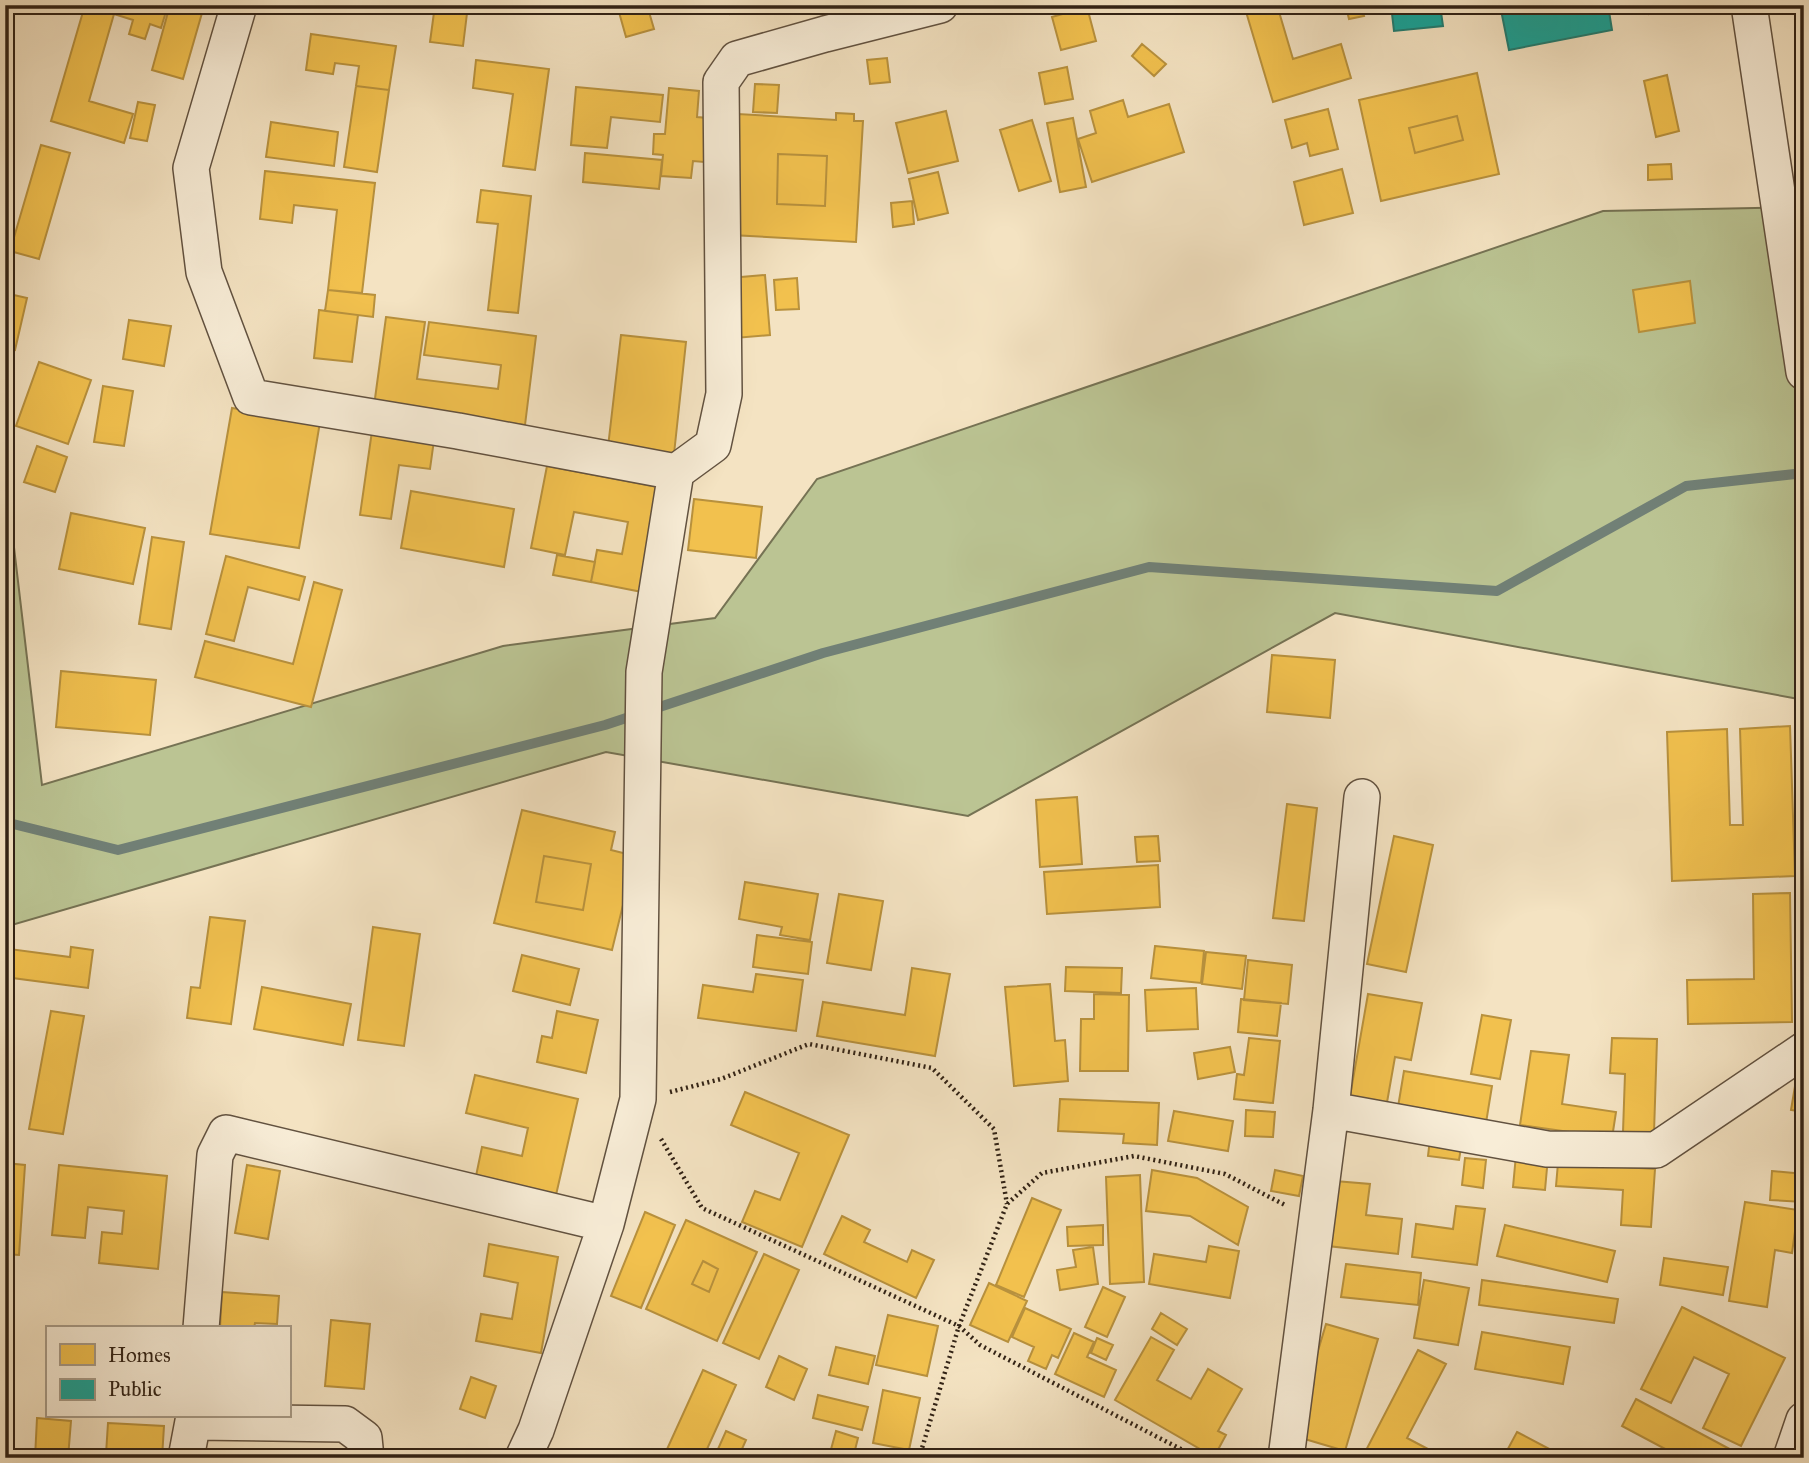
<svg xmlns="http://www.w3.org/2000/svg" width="1809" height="1463" viewBox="0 0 1809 1463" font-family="'IM FELL Great Primer',serif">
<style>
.green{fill:#bbc493;stroke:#767354;stroke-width:2}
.homes{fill:#f2c14e;stroke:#b8913d;stroke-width:2;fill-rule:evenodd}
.public{fill:#17a398;stroke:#1f7c71;stroke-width:2}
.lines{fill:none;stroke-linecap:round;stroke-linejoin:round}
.stream{stroke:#718076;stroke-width:10}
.minor-casing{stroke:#625240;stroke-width:38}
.path{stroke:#312215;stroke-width:4.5;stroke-dasharray:2 3.5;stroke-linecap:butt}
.minor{stroke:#f8edd7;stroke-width:35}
</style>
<rect width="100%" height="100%" fill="#f4e3c2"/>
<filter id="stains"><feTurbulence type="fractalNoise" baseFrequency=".00286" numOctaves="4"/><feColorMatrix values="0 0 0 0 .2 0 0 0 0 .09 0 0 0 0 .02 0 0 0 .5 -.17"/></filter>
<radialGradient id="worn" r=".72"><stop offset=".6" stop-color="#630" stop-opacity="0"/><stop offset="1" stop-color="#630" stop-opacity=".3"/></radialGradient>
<path class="green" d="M 1804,207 L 1804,700 L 1335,613 L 968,816 L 606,752 L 5,927 L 5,471 L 42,785 L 503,646 L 715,618 L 817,479 L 1603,211 Z"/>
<path class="homes" d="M 85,5 L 168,5 L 161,28 L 150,24 L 145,39 L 129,34 L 133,20 L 114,14 L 89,101 L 133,114 L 124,143 L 51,121 Z
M 170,5 L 202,13 L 183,79 L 152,70 Z
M 435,5 L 468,5 L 463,46 L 430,42 Z
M 617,5 L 647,5 L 654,29 L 626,37 Z
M 727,5 L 756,5 L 730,14 Z
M 1244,5 L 1277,5 L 1293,59 L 1341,44 L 1351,78 L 1273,102 Z
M 1353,5 L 1361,5 L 1364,16 L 1349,19 L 1346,7 Z
M 1647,5 L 1689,5 L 1649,14 Z
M 1787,5 L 1804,5 L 1804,10 L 1788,12 Z
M 1087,7 L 1096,41 L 1061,50 L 1052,17 Z
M 311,34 L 396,46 L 389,90 L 356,86 L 359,66 L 335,63 L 333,74 L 306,70 Z
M 1142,44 L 1166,64 L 1154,76 L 1132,56 Z
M 887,58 L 890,82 L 870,84 L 867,60 Z
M 476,60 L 549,69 L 535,170 L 503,166 L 513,94 L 473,88 Z
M 1067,67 L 1073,99 L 1045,104 L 1039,73 Z
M 1477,73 L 1499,174 L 1381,201 L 1359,100 ZM 1457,116 L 1463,140 L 1415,153 L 1409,128 Z
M 1667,75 L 1679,131 L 1656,137 L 1644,81 Z
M 755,84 L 779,85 L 777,113 L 753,112 Z
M 356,86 L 389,90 L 377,172 L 344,167 Z
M 576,87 L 663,95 L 660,122 L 611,117 L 607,148 L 571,145 Z
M 669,88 L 699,91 L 697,117 L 708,118 L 704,162 L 693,161 L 691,178 L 661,176 L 663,155 L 653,154 L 654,134 L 665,134 Z
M 1123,100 L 1128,117 L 1169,104 L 1184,152 L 1092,182 L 1078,139 L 1096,133 L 1090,111 Z
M 138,102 L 155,105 L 147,141 L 130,138 Z
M 1328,109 L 1338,149 L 1310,156 L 1307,143 L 1292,148 L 1285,120 Z
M 946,111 L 958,161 L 908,173 L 896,123 Z
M 836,113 L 854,114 L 854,121 L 863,121 L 856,242 L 731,235 L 738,114 L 836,120 ZM 778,154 L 827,156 L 825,206 L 777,204 Z
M 1457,116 L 1463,140 L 1415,153 L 1409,128 Z
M 1073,118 L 1086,187 L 1060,192 L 1047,123 Z
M 1032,120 L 1051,181 L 1019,191 L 1000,130 Z
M 271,122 L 338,132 L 334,166 L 266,157 Z
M 41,145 L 70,153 L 39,259 L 10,251 Z
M 585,153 L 662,160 L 659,189 L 583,182 Z
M 778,154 L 827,156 L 825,206 L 777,204 Z
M 1671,164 L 1672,179 L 1648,180 L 1648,165 Z
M 1342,169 L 1353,213 L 1304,225 L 1294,182 Z
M 265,171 L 375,183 L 362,293 L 328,290 L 337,210 L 294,205 L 292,223 L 260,219 Z
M 938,172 L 948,213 L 918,220 L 909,179 Z
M 481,190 L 531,196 L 518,313 L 488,310 L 498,224 L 477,222 Z
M 912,201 L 914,224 L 893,227 L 891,203 Z
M 765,275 L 770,335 L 735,338 L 730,278 Z
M 797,278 L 799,309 L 776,310 L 774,280 Z
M 1690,281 L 1695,323 L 1639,332 L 1633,290 Z
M 328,290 L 375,295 L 373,317 L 325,311 Z
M 5,293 L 27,298 L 15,350 L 5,347 Z
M 319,310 L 358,315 L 352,362 L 314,358 Z
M 386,317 L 425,322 L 417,379 L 498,389 L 501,365 L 424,355 L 429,322 L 536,336 L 525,425 L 374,406 Z
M 129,320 L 171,326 L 164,366 L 123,359 Z
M 621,335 L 686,342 L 674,454 L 608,447 Z
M 39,362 L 91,380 L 68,444 L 16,426 Z
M 103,386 L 133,391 L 124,446 L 94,442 Z
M 232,408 L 320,422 L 299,548 L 210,534 Z
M 372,431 L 434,440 L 430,469 L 399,465 L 391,519 L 360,515 Z
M 37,446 L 67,457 L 55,492 L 24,482 Z
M 547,466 L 668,489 L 647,593 L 591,582 L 597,550 L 622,554 L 628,522 L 574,512 L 565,555 L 531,548 Z
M 411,491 L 514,509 L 504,567 L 401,548 Z
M 694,499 L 762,507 L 756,558 L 688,550 Z
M 71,513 L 145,528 L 133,584 L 59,569 Z
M 152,537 L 184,542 L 171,629 L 139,624 Z
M 557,555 L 595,562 L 591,582 L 553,575 Z
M 226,556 L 305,577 L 299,600 L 248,587 L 234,641 L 206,634 Z
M 314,582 L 342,590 L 311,707 L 195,677 L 205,641 L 293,664 Z
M 1272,655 L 1335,660 L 1330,718 L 1267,712 Z
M 61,671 L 156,680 L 150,735 L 56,727 Z
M 1790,726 L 1795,876 L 1672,881 L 1667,732 L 1727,729 L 1730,825 L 1743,825 L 1740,729 Z
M 1077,797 L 1082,864 L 1040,867 L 1036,800 Z
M 1287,804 L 1317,808 L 1304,921 L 1273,918 Z
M 522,810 L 615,832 L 611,850 L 635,856 L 612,950 L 494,923 ZM 544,856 L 591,864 L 583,910 L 536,902 Z
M 1804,818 L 1804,855 L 1799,855 L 1798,819 Z
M 1158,836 L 1160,861 L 1137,862 L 1135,837 Z
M 1394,836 L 1433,845 L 1406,972 L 1367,964 Z
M 544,856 L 591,864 L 583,910 L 536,902 Z
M 1158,865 L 1160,907 L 1047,914 L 1044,872 Z
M 745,882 L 818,894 L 810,940 L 780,935 L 782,927 L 739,919 Z
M 1790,893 L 1792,1022 L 1688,1024 L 1687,980 L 1754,979 L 1753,894 Z
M 839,894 L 883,901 L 871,970 L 827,963 Z
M 210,917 L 245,921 L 231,1024 L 187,1018 L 191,987 L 200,988 Z
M 373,927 L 420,934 L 404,1046 L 358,1040 Z
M 757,935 L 812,942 L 808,974 L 753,967 Z
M 5,937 L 11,937 L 9,949 L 70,957 L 71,947 L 93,950 L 88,988 L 5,977 Z
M 1155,946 L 1204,951 L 1201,983 L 1151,978 Z
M 1206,952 L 1246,956 L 1242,989 L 1202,984 Z
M 522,955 L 579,969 L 570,1005 L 513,991 Z
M 1248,960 L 1292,965 L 1288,1004 L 1244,1000 Z
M 1066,967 L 1122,968 L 1121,993 L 1065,991 Z
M 912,968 L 950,974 L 935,1056 L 817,1036 L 823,1002 L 905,1015 Z
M 756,974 L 803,980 L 796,1031 L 698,1018 L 703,985 L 753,992 Z
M 1050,984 L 1055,1041 L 1065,1040 L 1068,1081 L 1014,1086 L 1005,987 Z
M 262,987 L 351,1004 L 343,1045 L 254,1029 Z
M 1196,988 L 1198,1029 L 1147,1031 L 1145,990 Z
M 1094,994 L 1129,995 L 1128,1071 L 1080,1071 L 1081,1019 L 1094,1019 Z
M 1368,994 L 1422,1003 L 1411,1060 L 1395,1057 L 1386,1108 L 1349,1102 Z
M 1241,999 L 1281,1003 L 1277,1036 L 1238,1032 Z
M 51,1011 L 84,1016 L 63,1134 L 29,1129 Z
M 557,1011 L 598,1020 L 586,1073 L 537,1062 L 542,1036 L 552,1038 Z
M 1482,1015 L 1511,1020 L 1500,1079 L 1471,1074 Z
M 1249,1038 L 1280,1041 L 1273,1103 L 1234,1099 L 1237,1074 L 1244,1075 Z
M 1612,1038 L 1657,1039 L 1654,1133 L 1623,1132 L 1625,1074 L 1610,1073 Z
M 1230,1047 L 1235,1072 L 1198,1079 L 1194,1053 Z
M 1531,1051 L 1569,1055 L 1562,1104 L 1616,1112 L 1612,1138 L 1520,1125 Z
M 1404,1071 L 1492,1086 L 1485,1129 L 1397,1113 Z
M 475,1075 L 578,1099 L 556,1195 L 476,1176 L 482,1147 L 522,1156 L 528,1128 L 466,1113 Z
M 1795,1086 L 1804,1087 L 1804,1112 L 1791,1110 Z
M 745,1092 L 849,1135 L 802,1247 L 742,1222 L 755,1191 L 780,1200 L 799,1153 L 731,1125 Z
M 1060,1099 L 1159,1103 L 1157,1145 L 1123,1143 L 1124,1134 L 1058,1131 Z
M 1246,1110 L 1275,1112 L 1273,1137 L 1245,1136 Z
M 1174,1111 L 1233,1121 L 1228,1151 L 1168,1141 Z
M 1430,1139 L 1462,1142 L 1459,1160 L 1428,1156 Z
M 1516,1155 L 1548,1157 L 1545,1190 L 1513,1187 Z
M 1465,1158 L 1486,1160 L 1483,1188 L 1462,1185 Z
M 5,1163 L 25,1165 L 19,1255 L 5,1254 Z
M 1558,1163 L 1655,1169 L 1651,1227 L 1621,1225 L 1623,1190 L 1556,1186 Z
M 59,1165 L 167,1176 L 158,1269 L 99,1263 L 102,1232 L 122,1234 L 124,1211 L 88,1207 L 85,1238 L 52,1235 Z
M 247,1165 L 280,1171 L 268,1239 L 235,1233 Z
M 1152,1170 L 1197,1178 L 1248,1207 L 1238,1245 L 1190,1216 L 1146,1211 Z
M 1275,1170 L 1303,1176 L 1299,1196 L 1271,1191 Z
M 1772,1171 L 1804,1174 L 1803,1202 L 1770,1200 Z
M 1140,1175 L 1144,1282 L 1110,1284 L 1106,1177 Z
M 1335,1181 L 1370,1184 L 1366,1215 L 1402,1219 L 1398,1254 L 1328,1246 Z
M 1032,1198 L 1061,1210 L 1024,1297 L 996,1285 Z
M 1745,1202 L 1798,1210 L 1792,1253 L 1775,1250 L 1767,1307 L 1729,1301 Z
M 1456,1206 L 1485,1209 L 1477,1265 L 1412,1257 L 1416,1224 L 1453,1229 Z
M 645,1212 L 675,1225 L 641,1308 L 611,1296 Z
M 842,1216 L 870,1230 L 864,1242 L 907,1262 L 912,1250 L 934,1260 L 916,1298 L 824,1254 Z
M 686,1220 L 757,1252 L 717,1341 L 646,1309 ZM 703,1261 L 718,1269 L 709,1292 L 692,1284 Z
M 1103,1225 L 1103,1245 L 1068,1246 L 1067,1227 Z
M 1505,1225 L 1615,1251 L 1607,1282 L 1497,1256 Z
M 489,1244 L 558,1257 L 541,1353 L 476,1341 L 481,1314 L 512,1319 L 518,1283 L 484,1276 Z
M 1209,1246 L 1239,1251 L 1230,1298 L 1149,1284 L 1154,1254 L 1206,1262 Z
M 1093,1247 L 1098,1284 L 1060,1290 L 1057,1270 L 1076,1267 L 1073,1250 Z
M 764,1254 L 799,1270 L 759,1359 L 723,1343 Z
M 1664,1258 L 1728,1267 L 1723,1295 L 1660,1285 Z
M 703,1261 L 718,1269 L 709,1292 L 692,1284 Z
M 1346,1264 L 1421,1273 L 1418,1305 L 1341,1297 Z
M 1424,1280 L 1469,1288 L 1458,1345 L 1414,1338 Z
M 1482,1280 L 1618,1299 L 1614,1323 L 1479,1305 Z
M 989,1283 L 1027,1301 L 1008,1342 L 970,1325 Z
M 1103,1287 L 1125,1297 L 1107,1337 L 1085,1327 Z
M 222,1292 L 279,1296 L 277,1324 L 255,1323 L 254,1328 L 220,1328 Z
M 1682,1307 L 1785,1358 L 1741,1446 L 1703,1428 L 1729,1374 L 1694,1357 L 1671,1403 L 1641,1389 Z
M 1025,1308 L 1071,1329 L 1058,1358 L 1052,1355 L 1046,1369 L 1028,1361 L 1034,1347 L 1012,1337 Z
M 1161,1313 L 1187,1329 L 1177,1345 L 1152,1329 Z
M 888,1315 L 938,1326 L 927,1376 L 876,1365 Z
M 331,1320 L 370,1324 L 364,1389 L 325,1386 Z
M 1326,1324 L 1378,1339 L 1345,1451 L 1298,1437 L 1314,1382 L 1309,1381 Z
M 165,1326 L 165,1328 L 132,1328 Z
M 1482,1332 L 1570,1347 L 1563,1384 L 1475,1369 Z
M 1074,1333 L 1094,1342 L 1087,1357 L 1116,1370 L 1104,1397 L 1055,1374 Z
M 1151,1337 L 1174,1350 L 1157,1380 L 1191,1399 L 1208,1369 L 1242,1389 L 1218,1431 L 1226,1435 L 1214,1457 L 1115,1400 Z
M 1097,1338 L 1113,1345 L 1106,1360 L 1091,1353 Z
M 836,1347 L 875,1356 L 868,1384 L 829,1375 Z
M 1418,1350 L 1446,1364 L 1407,1438 L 1445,1458 L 1362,1458 Z
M 779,1356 L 807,1369 L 794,1400 L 766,1387 Z
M 5,1368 L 10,1368 L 7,1404 L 5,1404 Z
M 703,1370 L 736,1385 L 703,1458 L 663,1458 Z
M 471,1377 L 496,1386 L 485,1418 L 460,1409 Z
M 883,1390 L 920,1398 L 909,1450 L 873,1443 Z
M 818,1395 L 868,1407 L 862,1430 L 813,1418 Z
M 1636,1399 L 1739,1454 L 1737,1458 L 1682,1458 L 1622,1426 Z
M 5,1417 L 10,1417 L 8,1458 L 5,1458 Z
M 37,1418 L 71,1421 L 68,1458 L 35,1458 Z
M 108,1423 L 164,1426 L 162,1458 L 115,1458 L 115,1455 L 106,1454 Z
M 726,1431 L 746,1440 L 738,1458 L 714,1458 Z
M 836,1431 L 858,1438 L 853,1458 L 830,1453 Z
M 1517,1432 L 1555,1452 L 1552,1458 L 1503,1458 Z"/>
<path class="public" d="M 1391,5 L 1440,5 L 1443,26 L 1394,31 Z
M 1500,5 L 1608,5 L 1612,30 L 1509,50 Z"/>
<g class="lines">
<path class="stream" d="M 5,822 L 118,850 L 605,725 L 823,653 L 1149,567 L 1497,591 L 1686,486 L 1804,473"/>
<g class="minor-casing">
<path id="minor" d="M 239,5 L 191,168 L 204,272 L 251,397 L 458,431 L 676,472
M 1749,5 L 1804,372
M 1331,1110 L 1547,1149 L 1656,1150 L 1804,1050
M 201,1328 L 215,1155 L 226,1133 L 606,1224
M 194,1422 L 345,1424 L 364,1438 L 366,1458
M 186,1458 L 194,1416
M 523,1458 L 536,1430 L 606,1224 L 638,1099 L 644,672 L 676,472 L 713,445 L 724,394 L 721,82 L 737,59 L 825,34 L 940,5
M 1286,1458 L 1331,1110 L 1362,797
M 1791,1458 L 1804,1420"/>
</g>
<path class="path" d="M 670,1092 L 721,1079 L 809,1044 L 932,1068 L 994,1129 L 1007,1204
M 661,1139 L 702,1208 L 959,1326 L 980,1345 L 1198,1458
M 919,1458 L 959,1326 L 1007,1204 L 1042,1173 L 1134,1156 L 1225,1174 L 1285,1205"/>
<use href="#minor" class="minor"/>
</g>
<rect width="1809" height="1463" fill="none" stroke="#f4e3c2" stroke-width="28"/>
<rect x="7" y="7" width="1795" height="1449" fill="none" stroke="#312215" stroke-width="3.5"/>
<rect x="14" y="14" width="1781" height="1435" fill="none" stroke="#312215" stroke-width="2"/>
<rect x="46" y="1326" width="245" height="91" fill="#f8edd7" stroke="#a89c89" stroke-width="2"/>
<rect x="60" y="1344" width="35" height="21" fill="#f2c14e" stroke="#a89c89" stroke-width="2"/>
<text x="108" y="1362" font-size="21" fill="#312215">Homes</text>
<rect x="60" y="1379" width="35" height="21" fill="#17a398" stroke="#a89c89" stroke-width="2"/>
<text x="108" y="1396" font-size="21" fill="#312215">Public</text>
<rect width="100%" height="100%" filter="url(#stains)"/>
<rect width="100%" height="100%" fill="url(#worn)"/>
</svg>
